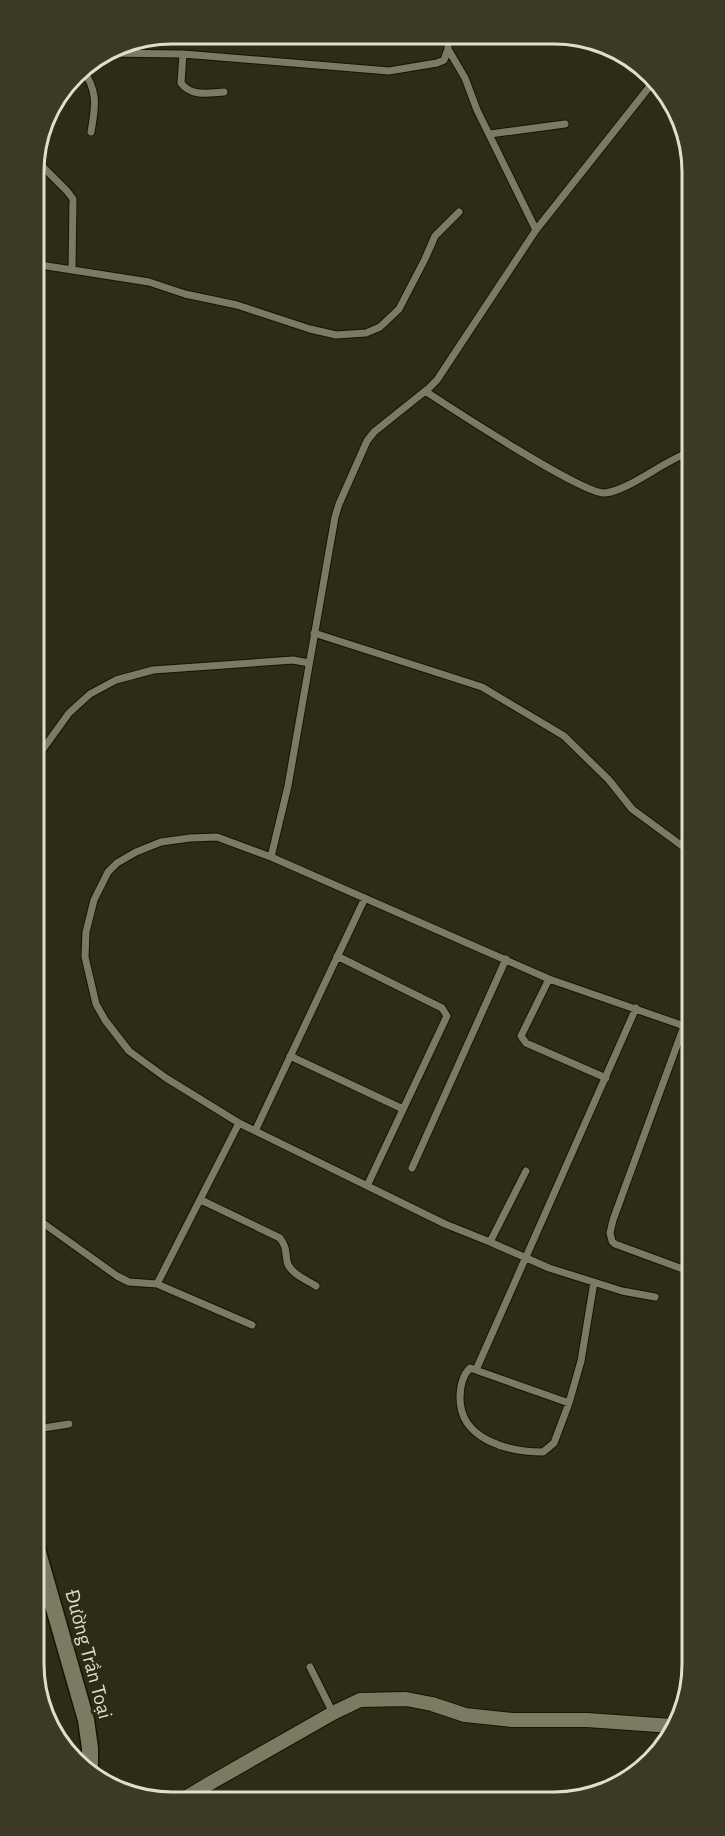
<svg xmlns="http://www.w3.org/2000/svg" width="725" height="1836" viewBox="0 0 725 1836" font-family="'Alegreya Sans',sans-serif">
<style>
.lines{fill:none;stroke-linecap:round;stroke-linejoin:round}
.service-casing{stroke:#171502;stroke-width:9}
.minor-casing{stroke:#171502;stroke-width:16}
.tertiary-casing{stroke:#171502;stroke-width:19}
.service{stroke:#7c7a62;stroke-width:7}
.minor{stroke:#7c7a62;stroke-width:14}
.tertiary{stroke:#7c7a62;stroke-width:16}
.labels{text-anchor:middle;stroke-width:6;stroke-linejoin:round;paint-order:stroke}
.street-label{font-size:21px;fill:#dfded1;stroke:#2e2c16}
.rim{fill:none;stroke:#dfded1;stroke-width:3}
</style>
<rect width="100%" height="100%" fill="#2e2c16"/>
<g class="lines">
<g class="service-casing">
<path id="service" d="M 448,35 L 448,49 L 465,78 L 477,110 L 536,230
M 104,53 L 183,54 L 389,71 L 437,63 L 444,60 L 448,49
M 183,54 L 181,83 C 191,97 209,93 224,92
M 81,67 C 98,90 96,104 91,132
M 654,81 L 536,230 L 437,380 L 429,388 L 374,432 L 367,441 L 339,504 L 335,517 L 288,786 L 271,857 L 549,979 L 690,1028
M 490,134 L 565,124
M 44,168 L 67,191 L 73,199 L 72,270
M 34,264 L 149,282 L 185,294 L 237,305 L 310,329 L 336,335 L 366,333 L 380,327 L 399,309 L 425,259 L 435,236 L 459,212
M 425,391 C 451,408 584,495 605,493 C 630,490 663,461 688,453
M 314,633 L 482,687 L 564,736 L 609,780 L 632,809 L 689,851
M 35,760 L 69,713 L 90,694 L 116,680 L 153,670 L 293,660 L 309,663
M 271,857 L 217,837 L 190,838 L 161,842 L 136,852 L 117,863 L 108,872 L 94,900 L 86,932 L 85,957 L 96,1004 L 105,1020 L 129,1051 L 166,1078 L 239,1123 L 445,1224 L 490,1242 L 549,1268 L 622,1291 L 655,1297
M 337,956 L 442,1008 L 447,1016 L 367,1186
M 549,979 L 521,1036 L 526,1043 L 606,1078
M 684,1026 L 613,1220 L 610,1233 L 612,1241 L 615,1244 L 691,1272
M 290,1056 L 403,1109
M 255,1131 L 365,898
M 412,1168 L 506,959
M 201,1200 L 280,1238 C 287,1248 285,1250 287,1261 C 289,1273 307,1280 316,1286
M 36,1218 L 117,1276 L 129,1282 L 157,1284 L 239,1123
M 490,1242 L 526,1171
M 157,1284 L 252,1325
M 476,1370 L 636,1008
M 569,1403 L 470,1368 C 462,1376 460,1387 460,1398 C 460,1440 509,1452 543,1452 L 554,1443 L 569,1403 L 581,1361 L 594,1282
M 37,1429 L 69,1424
M 310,1667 L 333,1713"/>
</g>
<g class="minor-casing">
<path id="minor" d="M 182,1800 L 212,1782 L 333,1713 L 360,1700 L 406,1699 L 432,1704 L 465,1715 L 512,1720 L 587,1720 L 672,1726"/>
</g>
<g class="tertiary-casing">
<path id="tertiary" d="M 37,1549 L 86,1720 L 90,1748 L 90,1771"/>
</g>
<use href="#service" class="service"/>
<use href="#minor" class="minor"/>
<use href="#tertiary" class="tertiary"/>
</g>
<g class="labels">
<g class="street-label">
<text transform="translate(89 1654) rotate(75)" y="7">Đường Trần Toại</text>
</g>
</g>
<path d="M0 0H725V1836H0ZM172 44H554A128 128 0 0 1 682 172V1664A128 128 0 0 1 554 1792H172A128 128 0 0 1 44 1664V172A128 128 0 0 1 172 44Z" fill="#3c3a25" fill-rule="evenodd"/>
<path class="rim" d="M172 44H554A128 128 0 0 1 682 172V1664A128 128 0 0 1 554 1792H172A128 128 0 0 1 44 1664V172A128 128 0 0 1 172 44Z"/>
</svg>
